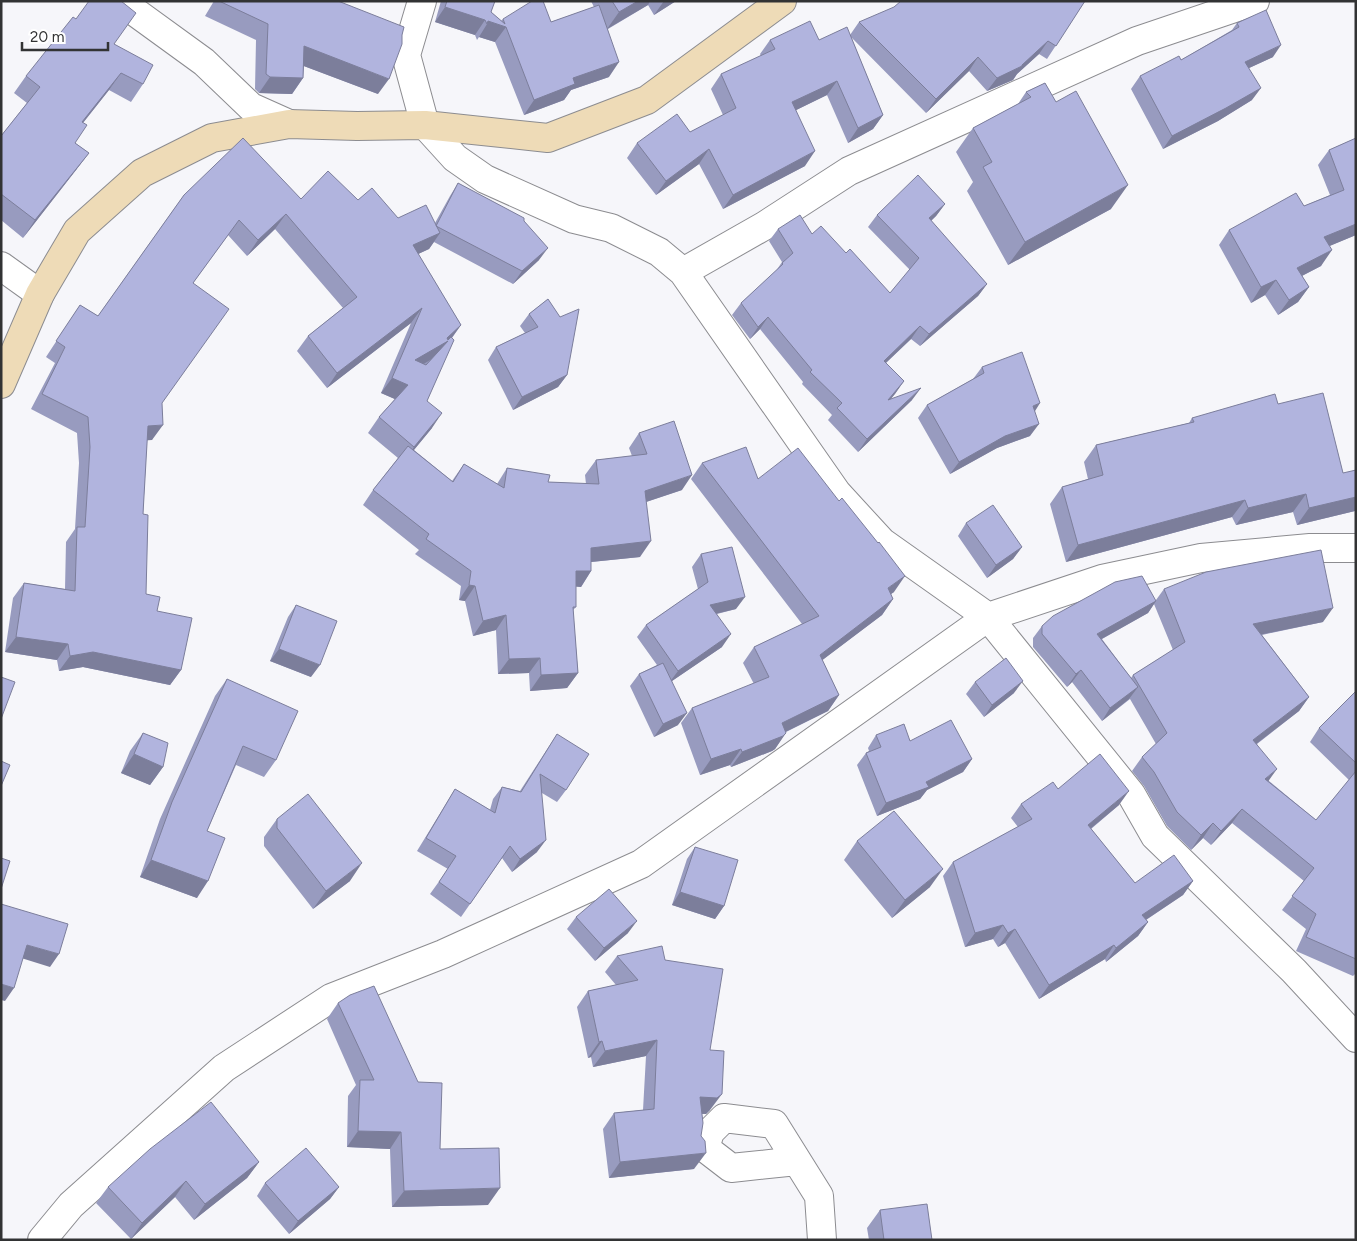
<svg xmlns="http://www.w3.org/2000/svg" width="1357" height="1241" viewBox="0 0 1357 1241" font-family="Figtree,sans-serif">
<style>
.lines{fill:none;stroke-linecap:round;stroke-linejoin:round}
.street-casing{stroke:#8c8c90;stroke-width:30}
.secondary-casing{stroke:#8c8c90;stroke-width:30}
.street{stroke:#fff;stroke-width:28}
.secondary{stroke:#eedbb7;stroke-width:28}
.wall{fill:#989bbf;fill-rule:evenodd}
.shaded-wall{fill:#7c7e9b}
.building{fill:#b1b4de;stroke:#7c7e9b;fill-rule:evenodd}
</style>
<rect width="100%" height="100%" fill="#f6f6fa"/>
<g class="lines">
<g class="street-casing">
<path id="street" d="M 120,1 L 204,62 L 251,107 L 289,124
M 422,1 L 406,55 L 425,125 L 455,158 L 485,179 L 574,219 L 611,228 L 659,252 L 683,272 L 837,493 L 882,542 L 988,617 L 1131,794 L 1155,836 L 1294,971 L 1356,1038
M 1,266 L 40,294
M 683,272 L 764,226 L 849,171 L 1137,41 L 1255,1
M 797,1161 L 731,1168 L 705,1148 L 710,1132 L 724,1118 L 774,1124 L 819,1196 L 822,1240
M 42,1240 L 71,1205 L 224,1068 L 331,998 L 443,954 L 641,864 L 988,617 L 1102,579 L 1201,558 L 1310,548 L 1356,548"/>
</g>
<g class="secondary-casing">
<path id="secondary" d="M 1,384 L 40,294 L 77,231 L 142,173 L 212,138 L 289,124 L 357,126 L 425,125 L 548,138 L 647,100 L 782,1"/>
</g>
<use href="#street" class="street"/>
<use href="#secondary" class="secondary"/>
</g>
<path class="wall" d="M 214,1 L 338,1 L 378,94 L 304,66 L 303,78 L 292,94 L 259,93 L 255,89 L 256,40 L 205,16 Z
M 441,1 L 495,1 L 491,12 L 501,21 L 503,19 L 551,22 L 594,7 L 591,1 L 676,1 L 654,15 L 648,5 L 608,29 L 609,77 L 571,90 L 564,100 L 524,115 L 495,42 L 479,37 L 477,40 L 475,35 L 435,22 Z
M 1085,1 L 1047,59 L 1039,54 L 1017,74 L 1013,80 L 987,91 L 969,71 L 926,113 L 851,37 L 883,115 L 873,129 L 848,143 L 827,95 L 796,110 L 805,166 L 723,209 L 699,164 L 656,195 L 627,158 L 637,143 L 690,132 L 723,115 L 711,89 L 721,74 L 761,56 L 760,54 L 770,40 L 819,40 L 850,35 L 859,22 Z
M 1237,23 L 1273,57 L 1249,68 L 1252,100 L 1218,121 L 1163,149 L 1131,89 L 1140,76 L 1181,60 L 1232,30 Z
M 114,44 L 143,84 L 131,102 L 109,90 L 83,123 L 75,143 L 89,153 L 76,170 L 23,238 L 1,220 L 1,136 L 27,103 L 14,93 L 26,76 Z
M 1045,83 L 1111,209 L 1008,265 L 967,191 L 973,182 L 956,152 L 973,128 L 1018,104 L 1026,92 Z
M 1356,138 L 1356,235 L 1329,246 L 1321,266 L 1302,276 L 1309,287 L 1298,302 L 1278,315 L 1265,295 L 1251,303 L 1219,245 L 1229,230 L 1304,206 L 1330,195 L 1318,165 L 1329,150 Z
M 458,183 L 524,221 L 539,260 L 513,284 L 434,242 L 429,249 L 418,254 L 461,325 L 452,338 L 427,401 L 432,428 L 414,450 L 452,481 L 464,464 L 497,484 L 507,468 L 548,482 L 586,484 L 585,475 L 596,460 L 632,456 L 629,448 L 639,433 L 682,490 L 646,502 L 640,557 L 591,562 L 591,571 L 581,587 L 576,586 L 576,607 L 573,610 L 578,673 L 567,688 L 530,691 L 529,673 L 498,674 L 496,630 L 473,636 L 465,601 L 459,600 L 461,586 L 415,554 L 419,550 L 363,505 L 373,490 L 398,458 L 368,433 L 379,417 L 395,399 L 381,393 L 411,323 L 327,388 L 297,351 L 308,336 L 343,308 L 275,229 L 247,256 L 228,235 L 193,283 L 152,440 L 147,440 L 143,514 L 146,594 L 157,611 L 181,670 L 170,685 L 83,667 L 59,671 L 57,660 L 5,652 L 13,598 L 24,583 L 65,589 L 66,542 L 75,529 L 79,463 L 77,433 L 31,409 L 55,363 L 46,357 L 80,305 L 98,316 L 184,195 L 358,200 L 398,218 L 435,223 L 450,196 Z
M 945,204 L 936,216 L 931,221 L 987,284 L 978,296 L 920,346 L 911,339 L 886,363 L 904,381 L 891,399 L 912,400 L 858,452 L 828,420 L 832,415 L 802,384 L 803,382 L 760,329 L 750,339 L 732,315 L 741,303 L 776,271 L 782,262 L 769,241 L 778,229 L 812,234 L 846,253 L 890,293 L 910,270 L 868,227 L 877,215 Z
M 548,299 L 567,375 L 558,387 L 513,410 L 488,360 L 496,347 L 525,333 L 520,326 L 529,314 Z
M 982,367 L 1034,412 L 1030,436 L 997,448 L 950,474 L 918,418 L 927,405 L 973,379 Z
M 1278,404 L 1343,473 L 1355,511 L 1297,525 L 1293,512 L 1236,525 L 1232,517 L 1066,562 L 1050,504 L 1062,487 L 1088,479 L 1084,462 L 1096,445 L 1189,423 L 1192,418 Z
M 702,463 L 758,479 L 894,592 L 891,594 L 893,599 L 882,615 L 822,660 L 839,695 L 828,711 L 786,732 L 775,749 L 772,751 L 731,767 L 730,765 L 700,775 L 681,723 L 692,708 L 754,684 L 743,663 L 754,647 L 802,624 L 691,479 Z
M 966,523 L 1022,547 L 1013,559 L 987,578 L 958,536 Z
M 701,554 L 736,609 L 717,614 L 722,647 L 672,681 L 678,725 L 654,737 L 630,686 L 639,674 L 657,665 L 637,637 L 646,625 L 698,589 L 692,567 Z
M 1164,589 L 1323,622 L 1262,635 L 1309,697 L 1299,711 L 1257,744 L 1269,781 L 1316,820 L 1349,780 L 1310,742 L 1319,728 L 1356,691 L 1356,973 L 1353,976 L 1296,951 L 1306,929 L 1282,910 L 1304,881 L 1232,823 L 1211,845 L 1203,838 L 1191,850 L 1167,826 L 1144,786 L 1132,771 L 1142,757 L 1156,744 L 1130,699 L 1102,721 L 1072,682 L 1067,687 L 1033,647 L 1033,638 L 1042,626 L 1156,600 ZM 1154,604 L 1173,650 L 1133,675 L 1131,678 L 1102,639 L 1148,613 Z
M 296,605 L 311,677 L 270,661 L 288,617 Z
M 227,679 L 276,760 L 264,777 L 236,765 L 207,831 L 197,898 L 140,877 L 160,819 L 215,696 Z
M 975,682 L 1014,693 L 984,717 L 966,694 Z
M 143,733 L 163,767 L 150,785 L 121,773 L 130,751 Z
M 557,734 L 566,790 L 557,802 L 542,793 L 537,852 L 512,872 L 502,858 L 461,917 L 430,894 L 448,869 L 417,851 L 447,802 L 455,789 L 490,810 L 493,799 L 502,787 L 520,791 Z
M 876,735 L 910,741 L 972,759 L 963,772 L 927,790 L 920,799 L 877,816 L 857,765 L 866,753 L 869,751 L 868,748 Z
M 1058,789 L 1119,805 L 1091,829 L 1135,883 L 1193,881 L 1183,895 L 1146,920 L 1148,922 L 1138,936 L 1106,962 L 1105,959 L 1039,999 L 1005,943 L 998,947 L 993,939 L 965,947 L 943,876 L 953,862 L 1018,827 L 1011,818 L 1021,804 Z
M 277,819 L 350,881 L 313,909 L 264,846 L 264,837 Z
M 857,841 L 930,887 L 892,918 L 844,860 Z
M 695,847 L 724,906 L 715,919 L 672,905 L 687,859 Z
M 576,917 L 628,933 L 595,961 L 567,929 Z
M 617,956 L 665,960 L 710,1050 L 710,1110 L 706,1114 L 702,1114 L 694,1169 L 609,1178 L 603,1129 L 614,1113 L 643,1110 L 646,1056 L 593,1067 L 591,1057 L 588,1058 L 577,1007 L 588,991 L 616,985 L 605,972 Z
M 338,1003 L 440,1149 L 488,1205 L 392,1207 L 390,1149 L 347,1147 L 348,1096 L 356,1085 L 327,1019 Z
M 259,1162 L 247,1178 L 194,1220 L 175,1197 L 131,1239 L 96,1203 L 108,1187 Z
M 265,1183 L 339,1187 L 330,1199 L 289,1234 L 257,1196 Z
M 880,1210 L 932,1240 L 869,1240 L 867,1228 Z"/>
<path class="shaded-wall" d="M 638,1 L 650,1 L 648,5 L 607,29 L 619,12 Z
M 664,1 L 676,1 L 654,15 Z
M 445,7 L 485,20 L 475,35 L 435,22 Z
M 488,21 L 506,27 L 495,42 L 479,37 L 487,24 Z
M 1048,41 L 1039,54 L 1017,74 L 1013,80 L 987,91 L 997,78 L 1022,65 Z
M 1281,45 L 1273,57 L 1236,74 L 1245,62 Z
M 304,46 L 389,79 L 378,94 L 293,62 Z
M 978,57 L 969,71 L 926,113 L 936,99 Z
M 619,62 L 609,77 L 571,90 L 564,100 L 524,115 L 534,100 L 573,78 Z
M 121,73 L 109,90 L 70,139 L 82,122 Z
M 270,77 L 303,78 L 292,94 L 259,93 Z
M 837,81 L 827,95 L 782,117 L 792,102 Z
M 1261,88 L 1252,100 L 1218,121 L 1163,149 L 1172,136 Z
M 883,115 L 873,129 L 848,143 L 858,128 Z
M 709,149 L 699,164 L 656,195 L 666,181 Z
M 815,151 L 805,166 L 723,209 L 733,195 Z
M 89,153 L 76,170 L 23,238 L 35,220 Z
M 1128,185 L 1111,209 L 1008,265 L 1025,242 Z
M 945,204 L 936,216 L 920,231 L 929,218 Z
M 286,214 L 275,229 L 247,256 L 258,240 Z
M 1356,224 L 1356,235 L 1313,253 L 1324,237 Z
M 440,233 L 429,249 L 403,261 L 413,245 Z
M 548,248 L 539,260 L 513,284 L 522,271 Z
M 1332,250 L 1321,266 L 1286,284 L 1297,268 Z
M 1276,280 L 1265,295 L 1251,303 L 1261,287 Z
M 987,284 L 978,296 L 920,346 L 929,334 Z
M 1309,287 L 1298,302 L 1278,315 L 1289,300 Z
M 422,308 L 411,323 L 327,388 L 337,373 Z
M 768,317 L 760,329 L 750,339 L 758,327 Z
M 461,325 L 450,340 L 437,356 L 405,375 L 415,360 L 447,338 Z
M 920,326 L 911,339 L 875,373 L 884,361 Z
M 567,375 L 558,387 L 513,410 L 522,397 Z
M 392,378 L 408,385 L 397,400 L 381,393 Z
M 904,381 L 895,394 L 879,412 L 888,400 Z
M 921,388 L 912,400 L 858,452 L 867,439 Z
M 1040,403 L 1032,416 L 1033,406 Z
M 442,413 L 432,428 L 403,463 L 414,447 Z
M 1039,424 L 1030,436 L 997,448 L 950,474 L 959,462 L 1005,436 Z
M 163,425 L 152,440 L 137,441 L 148,426 Z
M 692,475 L 682,490 L 634,506 L 645,491 Z
M 1306,494 L 1293,512 L 1236,525 L 1248,508 Z
M 1356,497 L 1355,511 L 1297,525 L 1309,508 Z
M 1245,500 L 1232,517 L 1066,562 L 1078,545 Z
M 651,541 L 640,557 L 581,563 L 591,548 Z
M 1022,547 L 1013,559 L 987,578 L 996,565 Z
M 576,571 L 591,571 L 581,587 L 565,586 Z
M 905,576 L 894,592 L 876,604 L 888,588 Z
M 469,585 L 475,586 L 465,601 L 459,600 Z
M 745,597 L 736,609 L 702,617 L 710,605 Z
M 893,599 L 882,615 L 808,671 L 820,655 Z
M 1156,601 L 1148,613 L 1089,646 L 1097,634 Z
M 1333,608 L 1323,622 L 1244,638 L 1253,624 Z
M 506,615 L 496,630 L 473,636 L 483,621 Z
M 731,634 L 722,647 L 669,683 L 678,671 Z
M 16,637 L 68,644 L 57,660 L 5,652 Z
M 279,649 L 320,665 L 311,677 L 270,661 Z
M 93,652 L 181,670 L 170,685 L 83,667 L 59,671 L 70,656 Z
M 540,658 L 529,673 L 498,674 L 509,659 Z
M 1081,670 L 1072,682 L 1067,687 L 1076,674 Z
M 578,673 L 567,688 L 530,691 L 541,675 Z
M 1023,681 L 1014,693 L 984,717 L 992,705 Z
M 1138,687 L 1129,699 L 1102,721 L 1110,708 Z
M 839,695 L 828,711 L 771,739 L 782,723 Z
M 1309,697 L 1299,711 L 1243,754 L 1253,740 Z
M 687,713 L 678,725 L 654,737 L 663,724 Z
M 786,733 L 775,749 L 772,751 L 731,767 L 742,752 Z
M 741,749 L 730,765 L 700,775 L 711,759 Z
M 134,754 L 163,767 L 150,785 L 121,773 Z
M 972,759 L 963,772 L 927,790 L 920,799 L 877,816 L 886,803 L 926,782 Z
M 1277,769 L 1267,783 L 1265,779 Z
M 1129,791 L 1119,805 L 1078,839 L 1088,825 Z
M 1242,809 L 1232,823 L 1211,845 L 1221,831 Z
M 1213,823 L 1203,838 L 1191,850 L 1201,835 Z
M 546,840 L 537,852 L 512,872 L 520,859 Z
M 151,860 L 208,881 L 197,898 L 140,877 Z
M 362,863 L 350,881 L 313,909 L 326,891 Z
M 943,869 L 930,887 L 892,918 L 905,900 Z
M 1193,881 L 1183,895 L 1132,929 L 1142,915 Z
M 680,892 L 724,906 L 715,919 L 672,905 Z
M 637,921 L 628,933 L 595,961 L 604,948 Z
M 1148,922 L 1138,936 L 1106,962 L 1116,948 Z
M 1003,925 L 993,939 L 965,947 L 975,933 Z
M 1015,929 L 1005,943 L 998,947 L 1008,933 Z
M 27,945 L 59,954 L 50,967 L 18,957 Z
M 1114,945 L 1105,959 L 1039,999 L 1049,985 Z
M 1,984 L 14,988 L 5,1001 L 1,1000 Z
M 657,1040 L 646,1056 L 593,1067 L 605,1051 Z
M 602,1041 L 591,1057 L 588,1058 L 599,1042 Z
M 722,1094 L 710,1110 L 706,1114 L 689,1113 L 700,1097 Z
M 358,1131 L 401,1132 L 390,1149 L 347,1147 Z
M 706,1153 L 694,1169 L 609,1178 L 620,1162 Z
M 259,1162 L 247,1178 L 194,1220 L 205,1204 Z
M 186,1181 L 175,1197 L 131,1239 L 142,1223 Z
M 339,1187 L 330,1199 L 289,1234 L 298,1221 Z
M 500,1188 L 488,1205 L 392,1207 L 404,1191 Z"/>
<path class="building" d="M 89,1 L 121,1 L 136,13 L 114,44 L 153,65 L 143,84 L 121,73 L 82,122 L 87,125 L 75,143 L 89,153 L 35,220 L 1,194 L 1,136 L 40,87 L 26,76 L 73,17 L 76,19 Z
M 219,1 L 338,1 L 404,27 L 402,35 L 402,44 L 389,79 L 304,46 L 303,78 L 270,77 L 266,74 L 268,24 Z
M 447,1 L 495,1 L 491,12 L 505,24 L 503,19 L 532,1 L 543,1 L 551,22 L 599,5 L 619,62 L 573,78 L 575,84 L 534,100 L 506,27 L 488,21 L 487,24 L 485,20 L 445,7 Z
M 612,1 L 638,1 L 619,12 Z
M 901,1 L 1085,1 L 1056,46 L 1048,41 L 1022,65 L 1022,66 L 997,78 L 978,57 L 936,99 L 859,22 L 894,7 Z
M 1266,10 L 1281,45 L 1245,62 L 1261,88 L 1226,108 L 1172,136 L 1140,76 L 1179,56 L 1181,60 L 1239,27 L 1237,23 Z
M 810,21 L 819,40 L 847,27 L 883,115 L 858,128 L 837,81 L 792,102 L 815,151 L 733,195 L 709,149 L 666,181 L 637,143 L 677,114 L 690,132 L 736,108 L 721,74 L 775,49 L 770,40 Z
M 1045,83 L 1056,102 L 1076,91 L 1128,185 L 1025,242 L 983,167 L 992,162 L 973,128 L 1031,97 L 1026,92 Z
M 243,138 L 301,199 L 328,171 L 358,200 L 372,188 L 398,218 L 426,205 L 440,233 L 413,245 L 461,325 L 447,338 L 448,340 L 451,337 L 454,340 L 427,401 L 442,413 L 414,447 L 379,417 L 408,385 L 392,378 L 422,308 L 337,373 L 308,336 L 357,297 L 286,214 L 258,240 L 239,220 L 193,283 L 229,309 L 162,403 L 163,425 L 148,426 L 143,514 L 148,515 L 146,594 L 160,597 L 157,611 L 192,618 L 181,670 L 93,652 L 70,656 L 68,644 L 16,637 L 24,583 L 75,591 L 77,527 L 85,527 L 90,447 L 88,417 L 42,394 L 65,347 L 56,341 L 80,305 L 98,316 L 184,195 ZM 448,341 L 426,365 L 415,360 Z
M 1356,138 L 1356,224 L 1324,237 L 1332,250 L 1297,268 L 1309,287 L 1289,300 L 1276,280 L 1261,287 L 1229,230 L 1296,193 L 1304,206 L 1344,190 L 1329,150 Z
M 918,175 L 945,204 L 929,218 L 987,284 L 929,334 L 920,326 L 884,361 L 904,381 L 888,400 L 921,388 L 867,439 L 837,408 L 842,403 L 810,372 L 812,370 L 768,317 L 758,327 L 741,303 L 783,264 L 782,263 L 793,253 L 778,229 L 800,215 L 812,234 L 821,226 L 846,253 L 850,249 L 890,293 L 919,258 L 877,215 Z
M 458,183 L 524,218 L 524,221 L 548,248 L 522,271 L 436,226 Z
M 548,299 L 560,317 L 579,309 L 567,375 L 522,397 L 496,347 L 538,327 L 529,314 Z
M 1022,352 L 1040,403 L 1033,406 L 1039,424 L 1005,436 L 959,462 L 927,405 L 984,373 L 982,367 Z
M 1323,393 L 1343,473 L 1356,470 L 1356,497 L 1309,508 L 1306,494 L 1248,508 L 1245,500 L 1078,545 L 1062,487 L 1103,475 L 1096,445 L 1194,422 L 1192,418 L 1275,394 L 1278,404 Z
M 674,421 L 692,475 L 645,491 L 651,541 L 591,548 L 591,571 L 576,571 L 576,607 L 573,607 L 578,673 L 541,675 L 540,658 L 509,659 L 506,615 L 483,621 L 475,586 L 469,585 L 471,571 L 426,539 L 429,534 L 373,490 L 408,446 L 453,482 L 464,464 L 504,488 L 507,468 L 550,475 L 548,482 L 599,484 L 596,460 L 647,454 L 639,433 Z
M 746,447 L 758,479 L 798,448 L 839,501 L 842,498 L 878,543 L 879,542 L 905,576 L 888,588 L 893,599 L 820,655 L 839,695 L 782,723 L 786,733 L 783,736 L 742,752 L 741,749 L 711,759 L 692,708 L 769,677 L 754,647 L 819,616 L 702,463 Z
M 993,505 L 1022,547 L 996,565 L 966,523 Z
M 732,547 L 745,597 L 710,605 L 731,634 L 678,671 L 646,625 L 708,582 L 701,554 Z
M 1321,550 L 1333,608 L 1253,624 L 1309,697 L 1253,740 L 1277,769 L 1265,779 L 1316,820 L 1356,771 L 1356,959 L 1306,937 L 1316,914 L 1292,896 L 1314,868 L 1242,809 L 1221,831 L 1213,823 L 1201,835 L 1177,812 L 1154,772 L 1142,757 L 1167,733 L 1133,675 L 1185,642 L 1164,589 L 1206,572 Z
M 1142,576 L 1156,601 L 1097,634 L 1138,687 L 1110,708 L 1081,670 L 1076,674 L 1042,634 L 1042,626 L 1053,616 L 1115,582 Z
M 296,605 L 337,621 L 320,665 L 279,649 Z
M 1006,658 L 1023,681 L 992,705 L 975,682 Z
M 663,663 L 687,713 L 663,724 L 639,674 Z
M 1,677 L 15,682 L 1,719 Z
M 227,679 L 298,711 L 276,760 L 243,746 L 207,831 L 225,838 L 208,881 L 151,860 L 172,802 Z
M 1356,691 L 1356,763 L 1319,728 Z
M 951,720 L 972,759 L 926,782 L 929,787 L 886,803 L 866,753 L 881,747 L 876,735 L 904,724 L 910,741 Z
M 143,733 L 168,743 L 163,767 L 134,754 Z
M 557,734 L 589,754 L 566,790 L 540,774 L 546,840 L 520,859 L 510,846 L 470,904 L 439,882 L 456,856 L 426,838 L 455,789 L 495,813 L 502,787 L 521,792 Z
M 1100,754 L 1129,791 L 1088,825 L 1135,883 L 1174,855 L 1193,881 L 1142,915 L 1148,922 L 1116,948 L 1114,945 L 1049,985 L 1015,929 L 1008,933 L 1003,925 L 975,933 L 953,862 L 1032,819 L 1021,804 L 1053,782 L 1058,789 Z
M 1,761 L 10,765 L 1,786 Z
M 308,794 L 362,863 L 326,891 L 277,828 L 277,819 Z
M 894,811 L 943,869 L 905,900 L 857,841 Z
M 695,847 L 738,860 L 724,906 L 680,892 Z
M 1,858 L 10,861 L 1,889 Z
M 609,889 L 637,921 L 604,948 L 576,917 Z
M 1,904 L 68,924 L 59,954 L 27,945 L 14,988 L 1,984 Z
M 662,946 L 665,960 L 723,969 L 710,1050 L 724,1051 L 722,1094 L 717,1098 L 700,1097 L 703,1123 L 701,1136 L 705,1141 L 706,1153 L 620,1162 L 614,1113 L 654,1109 L 657,1040 L 605,1051 L 602,1041 L 599,1042 L 588,991 L 638,980 L 617,956 Z
M 374,986 L 418,1082 L 442,1083 L 440,1149 L 499,1148 L 500,1188 L 404,1191 L 401,1132 L 358,1131 L 360,1080 L 374,1080 L 338,1003 L 350,995 Z
M 211,1102 L 259,1162 L 205,1204 L 186,1181 L 142,1223 L 108,1187 L 150,1149 Z
M 306,1148 L 339,1187 L 298,1221 L 265,1183 Z
M 927,1204 L 932,1240 L 884,1240 L 880,1210 Z"/>
<rect width="1357" height="1241" fill="none" stroke="#323334" stroke-width="5"/>
<path d="M22 42v8h86v-8" fill="none" stroke="#323334" stroke-width="2.5"/>
<text x="30" y="42" font-size="15" fill="#323334" stroke="#ffffff" stroke-width="4" paint-order="stroke">20 m</text>
</svg>
